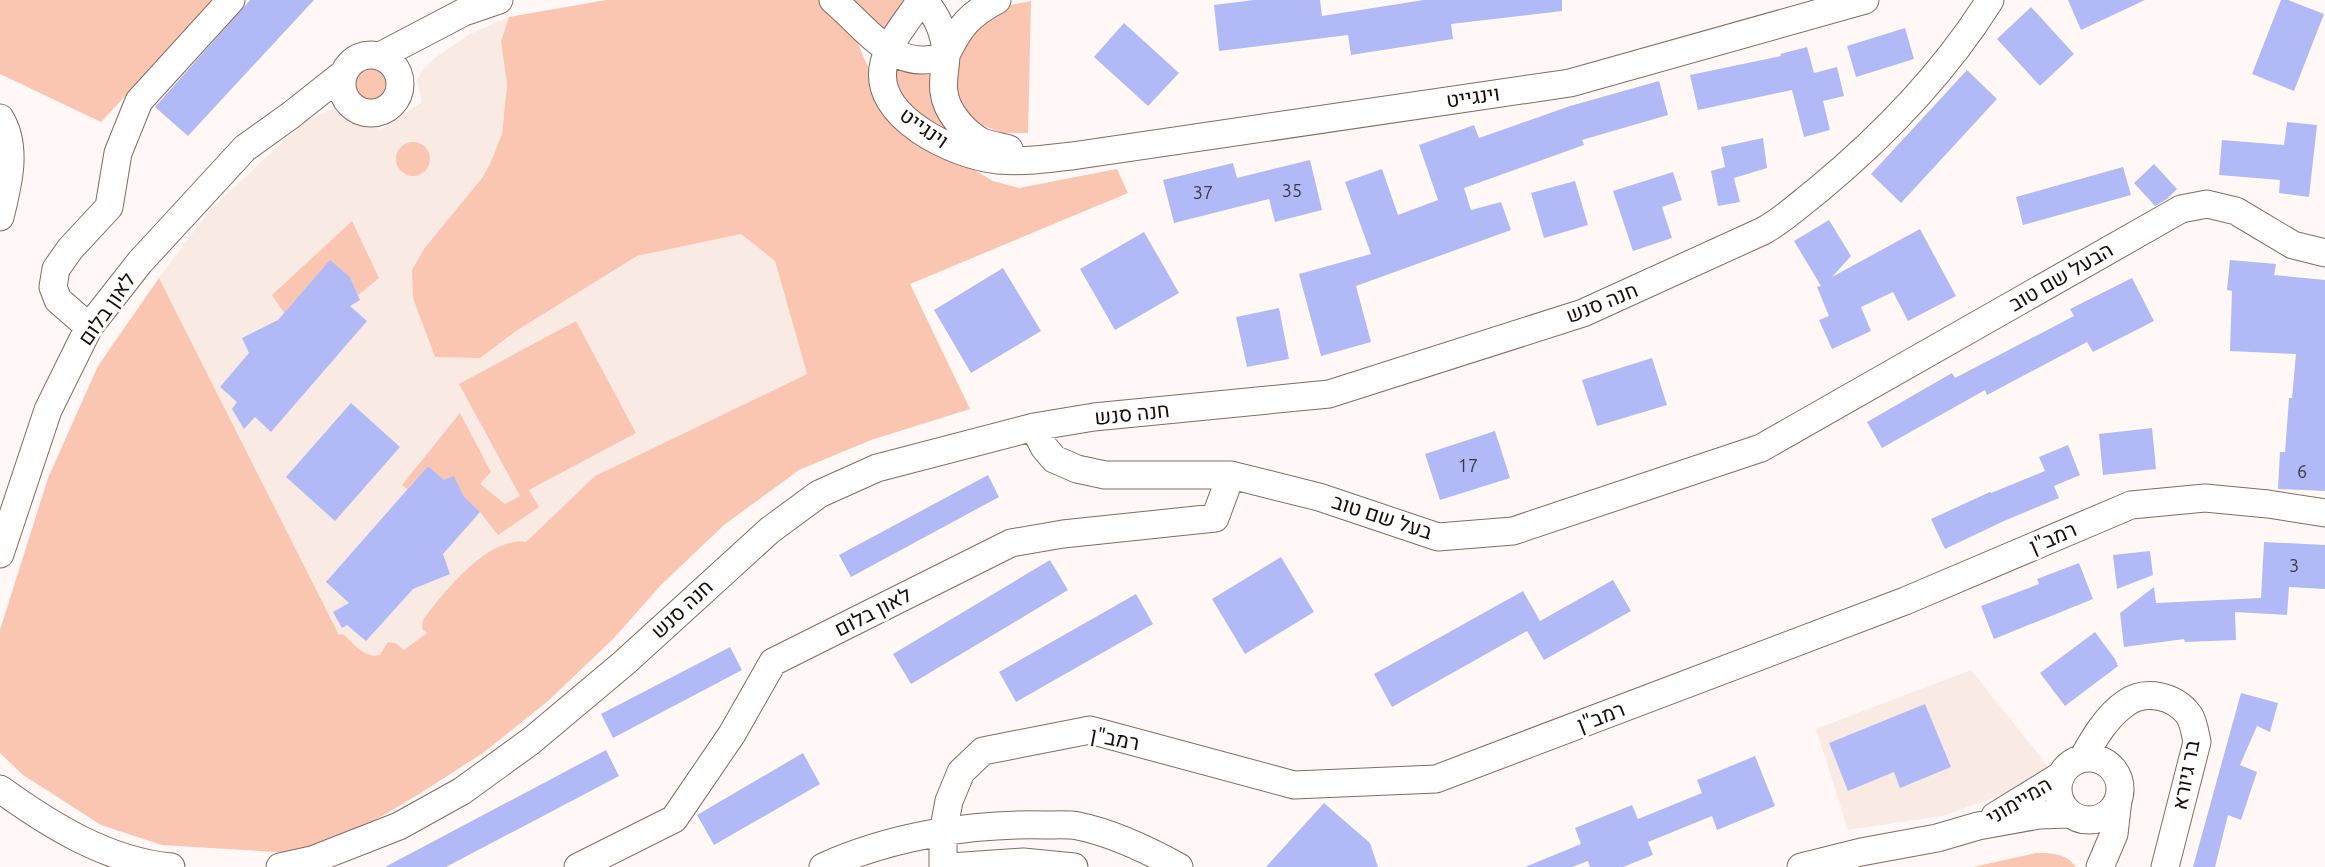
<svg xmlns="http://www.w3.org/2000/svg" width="2325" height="867" viewBox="0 0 2325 867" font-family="Ubuntu,Heebo,sans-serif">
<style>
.built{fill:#faeae4}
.green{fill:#fac6b1}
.building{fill:#b1baf7}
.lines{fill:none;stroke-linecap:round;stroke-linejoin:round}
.minor-casing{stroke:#856a5f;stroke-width:29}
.minor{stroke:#fff;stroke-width:27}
.labels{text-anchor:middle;stroke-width:6;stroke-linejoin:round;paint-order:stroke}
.number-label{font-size:18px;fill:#3e3944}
.street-label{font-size:21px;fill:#180e09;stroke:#fff}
</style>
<rect width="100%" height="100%" fill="#fff8f6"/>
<path class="built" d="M 509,17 L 501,41 L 507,85 L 502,134 L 490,164 L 482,178 L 480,357 L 516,331 L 637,256 L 741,234 L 775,261 L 807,374 L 595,476 L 469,599 L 412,646 L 359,675 L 159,278 L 209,211 L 304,122 L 337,107 L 355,108 L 367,114 L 380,130 L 422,102 L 417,81 L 423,69 L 436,57 L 470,34 Z
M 1971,670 L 2052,771 L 2024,787 L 1942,816 L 1848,830 L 1816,729 Z"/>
<path class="green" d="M 0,0 L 215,0 L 101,122 L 0,74 Z
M 606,0 L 826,0 L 848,20 L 884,105 L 937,148 L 993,181 L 1019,188 L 1117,169 L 1128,193 L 910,284 L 970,409 L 871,440 L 799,470 L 724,525 L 661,585 L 614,638 L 548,701 L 483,753 L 419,794 L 362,828 L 307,854 L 162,845 L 101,825 L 23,775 L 0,753 L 0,630 L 48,478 L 98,366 L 159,278 L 339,635 L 343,634 C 353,643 365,659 380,655 L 388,642 L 395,643 L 404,650 L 427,633 L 422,629 L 423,620 C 443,593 488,536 526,542 L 595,476 L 807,374 L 775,261 L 741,234 L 637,256 L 516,331 L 480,358 L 435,357 L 413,298 L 412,270 L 424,249 L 482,178 L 490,164 L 502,134 L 507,85 L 501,41 L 509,17 Z
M 843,0 L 912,0 L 887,40 Z
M 1031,1 L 1028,133 L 1002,133 L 980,124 L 963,107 L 954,84 L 955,59 L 987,16 L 1010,5 Z
M 892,60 L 939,66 L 951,138 L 895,94 Z
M355 84a17 17 0 1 1 34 0a17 17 0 1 1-34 0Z
M396 159a17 17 0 1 1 34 0a17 17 0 1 1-34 0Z
M 352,221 L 379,278 L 358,295 L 350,277 L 330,261 L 284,313 L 272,295 Z
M 576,321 L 636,433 L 529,490 L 539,507 L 498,535 L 480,512 L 428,466 L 407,489 L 402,485 L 460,413 L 491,472 L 480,484 L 505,504 L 520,496 L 459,384 Z
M 2036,853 C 2052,853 2066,853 2076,867 L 1973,867 Z"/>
<path class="building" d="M 250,0 L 314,0 L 188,136 L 155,107 Z
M 1254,0 L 1320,0 L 1322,16 L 1424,0 L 1562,0 L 1562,11 L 1451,24 L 1453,39 L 1351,55 L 1348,35 L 1219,51 L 1214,5 Z
M 2068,0 L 2145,0 L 2081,30 Z
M 2281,0 L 2288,0 L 2324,14 L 2294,91 L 2252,74 Z
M 2031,7 L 2074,54 L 2040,86 L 1997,39 Z
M 1124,23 L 1179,73 L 1148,106 L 1094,57 Z
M 1905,28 L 1914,59 L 1856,77 L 1847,46 Z
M 1807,47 L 1814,73 L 1837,67 L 1844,96 L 1823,101 L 1830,130 L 1804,137 L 1792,90 L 1698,110 L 1690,75 L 1781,56 L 1780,54 Z
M 1967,70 L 1997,99 L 1901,203 L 1871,174 Z
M 1659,81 L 1668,115 L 1582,140 L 1584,145 L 1464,188 L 1471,210 L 1501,202 L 1511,230 L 1356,286 L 1371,342 L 1321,356 L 1299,274 L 1371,254 L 1345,182 L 1382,169 L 1398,215 L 1438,200 L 1419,145 L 1474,125 L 1479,138 L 1570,106 Z
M 2287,122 L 2317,125 L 2309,197 L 2279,193 L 2280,180 L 2219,175 L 2222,140 L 2284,145 Z
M 1763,138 L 1767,168 L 1734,178 L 1740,202 L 1718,206 L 1711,171 L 1725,167 L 1721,147 Z
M 1310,160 L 1322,210 L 1275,222 L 1269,199 L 1174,223 L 1163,180 L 1233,163 L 1237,178 Z
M 2154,164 L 2177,189 L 2167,199 L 2155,206 L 2134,183 Z
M 2123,167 L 2131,195 L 2023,225 L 2016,197 Z
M 1673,172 L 1682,200 L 1662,207 L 1672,238 L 1633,251 L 1613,191 Z
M 1575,181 L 1588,225 L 1544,238 L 1531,193 Z
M 1829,220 L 1851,256 L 1832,277 L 1920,229 L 1956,296 L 1908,321 L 1893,292 L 1861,307 L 1871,331 L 1832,349 L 1819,320 L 1829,316 L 1817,287 L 1821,286 L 1794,241 Z
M 1144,232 L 1179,293 L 1115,330 L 1080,269 Z
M 330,260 L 350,277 L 360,300 L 350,306 L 367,321 L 271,432 L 255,417 L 244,429 L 232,409 L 237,402 L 220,387 L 249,353 L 242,338 L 278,320 Z
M 2230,260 L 2276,264 L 2274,275 L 2325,280 L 2325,491 L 2278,489 L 2280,452 L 2285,452 L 2289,398 L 2292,398 L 2296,354 L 2230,351 L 2232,291 L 2227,290 Z
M 1003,268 L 1041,331 L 971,373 L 934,310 Z
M 2132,278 L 2154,321 L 2093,352 L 2087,342 L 1987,395 L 1985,390 L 1882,448 L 1867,422 L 1952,373 L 1955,378 L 2074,316 L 2070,309 Z
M 1279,308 L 1289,359 L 1247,367 L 1236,317 Z
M 1652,358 L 1667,405 L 1597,426 L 1582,380 Z
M 351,403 L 400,447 L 335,521 L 286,477 Z
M 2152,428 L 2156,469 L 2103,475 L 2099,434 Z
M 1495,431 L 1510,478 L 1440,500 L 1425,454 Z
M 2068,445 L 2080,475 L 2054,486 L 2059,498 L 2004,521 L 1945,549 L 1931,519 L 1990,492 L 1991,493 L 2045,471 L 2039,457 Z
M 428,466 L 444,480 L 454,476 L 464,497 L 480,512 L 443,554 L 450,574 L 413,589 L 366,641 L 347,625 L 342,628 L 333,612 L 349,603 L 326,582 Z
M 988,475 L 999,497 L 851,577 L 839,555 Z
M 2264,542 L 2325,545 L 2325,589 L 2289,587 L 2287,615 L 2235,612 L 2236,640 L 2185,642 L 2184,639 L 2124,647 L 2120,613 L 2154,587 L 2156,603 L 2261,598 Z
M 2150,551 L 2153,575 L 2117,589 L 2113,555 Z
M 1281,557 L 1314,612 L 1245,654 L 1212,599 Z
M 1050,560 L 1068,590 L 911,684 L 893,654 Z
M 2079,563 L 2093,599 L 1994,639 L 1981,606 L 2039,584 L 2037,579 Z
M 1613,580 L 1631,611 L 1544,660 L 1527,631 L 1392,707 L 1374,674 L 1523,591 L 1540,621 Z
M 1136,594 L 1153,624 L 1016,702 L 999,672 Z
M 2095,632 L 2115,659 L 2118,666 L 2065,706 L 2040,673 Z
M 730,647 L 742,670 L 613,738 L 601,714 Z
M 2241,693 L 2278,703 L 2270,732 L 2257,726 L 2240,765 L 2257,772 L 2241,820 L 2228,815 L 2215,867 L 2193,867 Z
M 1925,704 L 1951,767 L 1900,788 L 1894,772 L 1848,791 L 1829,743 Z
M 606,750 L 619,776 L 446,867 L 385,867 Z
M 803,753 L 820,784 L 714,845 L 697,815 Z
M 1755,756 L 1775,806 L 1717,830 L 1712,816 L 1648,842 L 1653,855 L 1623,867 L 1590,867 L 1588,861 L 1572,867 L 1525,867 L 1581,844 L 1575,828 L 1632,805 L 1638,819 L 1702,793 L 1697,780 Z
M 1324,803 L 1370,843 L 1378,867 L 1266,867 Z"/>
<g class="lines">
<g class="minor-casing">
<path id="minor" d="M 833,0 C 866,27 896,76 946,55
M 921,0 C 908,20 889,41 884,63 C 870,117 956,156 998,160 C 1023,162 1047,159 1072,156 L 1570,83 L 1865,0
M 923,0 C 937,15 945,34 946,54 C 946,67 942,79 944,92 C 946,112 965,133 982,142 C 990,145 1001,147 1009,149
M342 84a29 29 0 1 1 58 0a29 29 0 1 1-58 0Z
M 946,55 C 960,26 969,15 997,0
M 380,56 L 464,12 L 499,0
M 0,118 C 18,147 8,185 0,217
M 89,327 L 58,300 L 53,287 L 56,269 L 70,249 L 109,207 L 118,153 L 139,101 L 231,0
M 1034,427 L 1044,447 L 1054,459 L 1077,469 L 1105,475 L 1231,475 L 1319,497 L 1438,537 L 1513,531 L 1761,448 L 2181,209 L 2207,204 L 2236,211 L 2293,245 L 2325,253
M 0,554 L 48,410 L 89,327 L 140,262 L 245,148 L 291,115 L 344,73
M2058 789a31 31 0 1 1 62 0a31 31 0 1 1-62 0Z
M 2083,758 C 2094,738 2107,716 2126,703 C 2146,689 2175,696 2189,715 C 2194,723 2195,733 2197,742 L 2165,867
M 0,789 C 51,826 108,861 171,867
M 1995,816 L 2060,776
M 280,867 L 312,860 L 399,826 L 462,791 L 531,741 L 624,663 L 770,530 L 819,494 L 877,468 L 1034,427 L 1094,417 L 1329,394 L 1583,313 L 1763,231 C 1783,220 1800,204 1818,190 C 1883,136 1945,72 1990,0
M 578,867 L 674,819 L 732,734 L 773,662 L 1011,543 L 1063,534 L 1215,518 L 1231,475
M 823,867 C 891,836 972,823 1046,825 C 1056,825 1068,824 1078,826 C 1113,833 1148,850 1179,867
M 943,867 L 943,833 L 949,801 L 961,772 L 983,751 L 1090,730 L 1294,785 L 1436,779 L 1905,601 L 2131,505 L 2205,498 L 2268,504 L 2325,513
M 950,867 L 1023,862 L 1074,867
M 1801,867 L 1861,852 L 1937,838 L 1978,826 L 2039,815 L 2069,814
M 2100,867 L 2114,834 L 2118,800"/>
</g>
<use href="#minor" class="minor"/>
</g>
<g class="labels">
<g class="number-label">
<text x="1292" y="197">35</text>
<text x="1203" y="199">37</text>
<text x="1468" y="472">17</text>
<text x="2302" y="478">6</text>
<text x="2294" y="572">3</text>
</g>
<g class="street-label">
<text transform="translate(1473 97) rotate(-8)" y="7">וינגייט</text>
<text transform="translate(924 128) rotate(35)" y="7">וינגייט</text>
<text transform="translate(2061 277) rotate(-30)" y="7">הבעל שם טוב</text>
<text transform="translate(1602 303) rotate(-22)" y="7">חנה סנש</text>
<text transform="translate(107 309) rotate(-55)" y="7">לאון בלום</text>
<text transform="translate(1132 414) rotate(-6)" y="7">חנה סנש</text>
<text transform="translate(1382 517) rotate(18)" y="7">בעל שם טוב</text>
<text transform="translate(2053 538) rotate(-23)" y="7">רמב"ן</text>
<text transform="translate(682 609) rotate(-43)" y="7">חנה סנש</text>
<text transform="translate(873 612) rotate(-27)" y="7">לאון בלום</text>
<text transform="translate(1601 717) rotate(-21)" y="7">רמב"ן</text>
<text transform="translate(1115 739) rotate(11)" y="7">רמב"ן</text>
<text transform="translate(2186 775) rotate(-79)" y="7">בר גיורא</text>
<text transform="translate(2019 801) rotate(-31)" y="7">המיימוני</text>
</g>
</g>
</svg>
